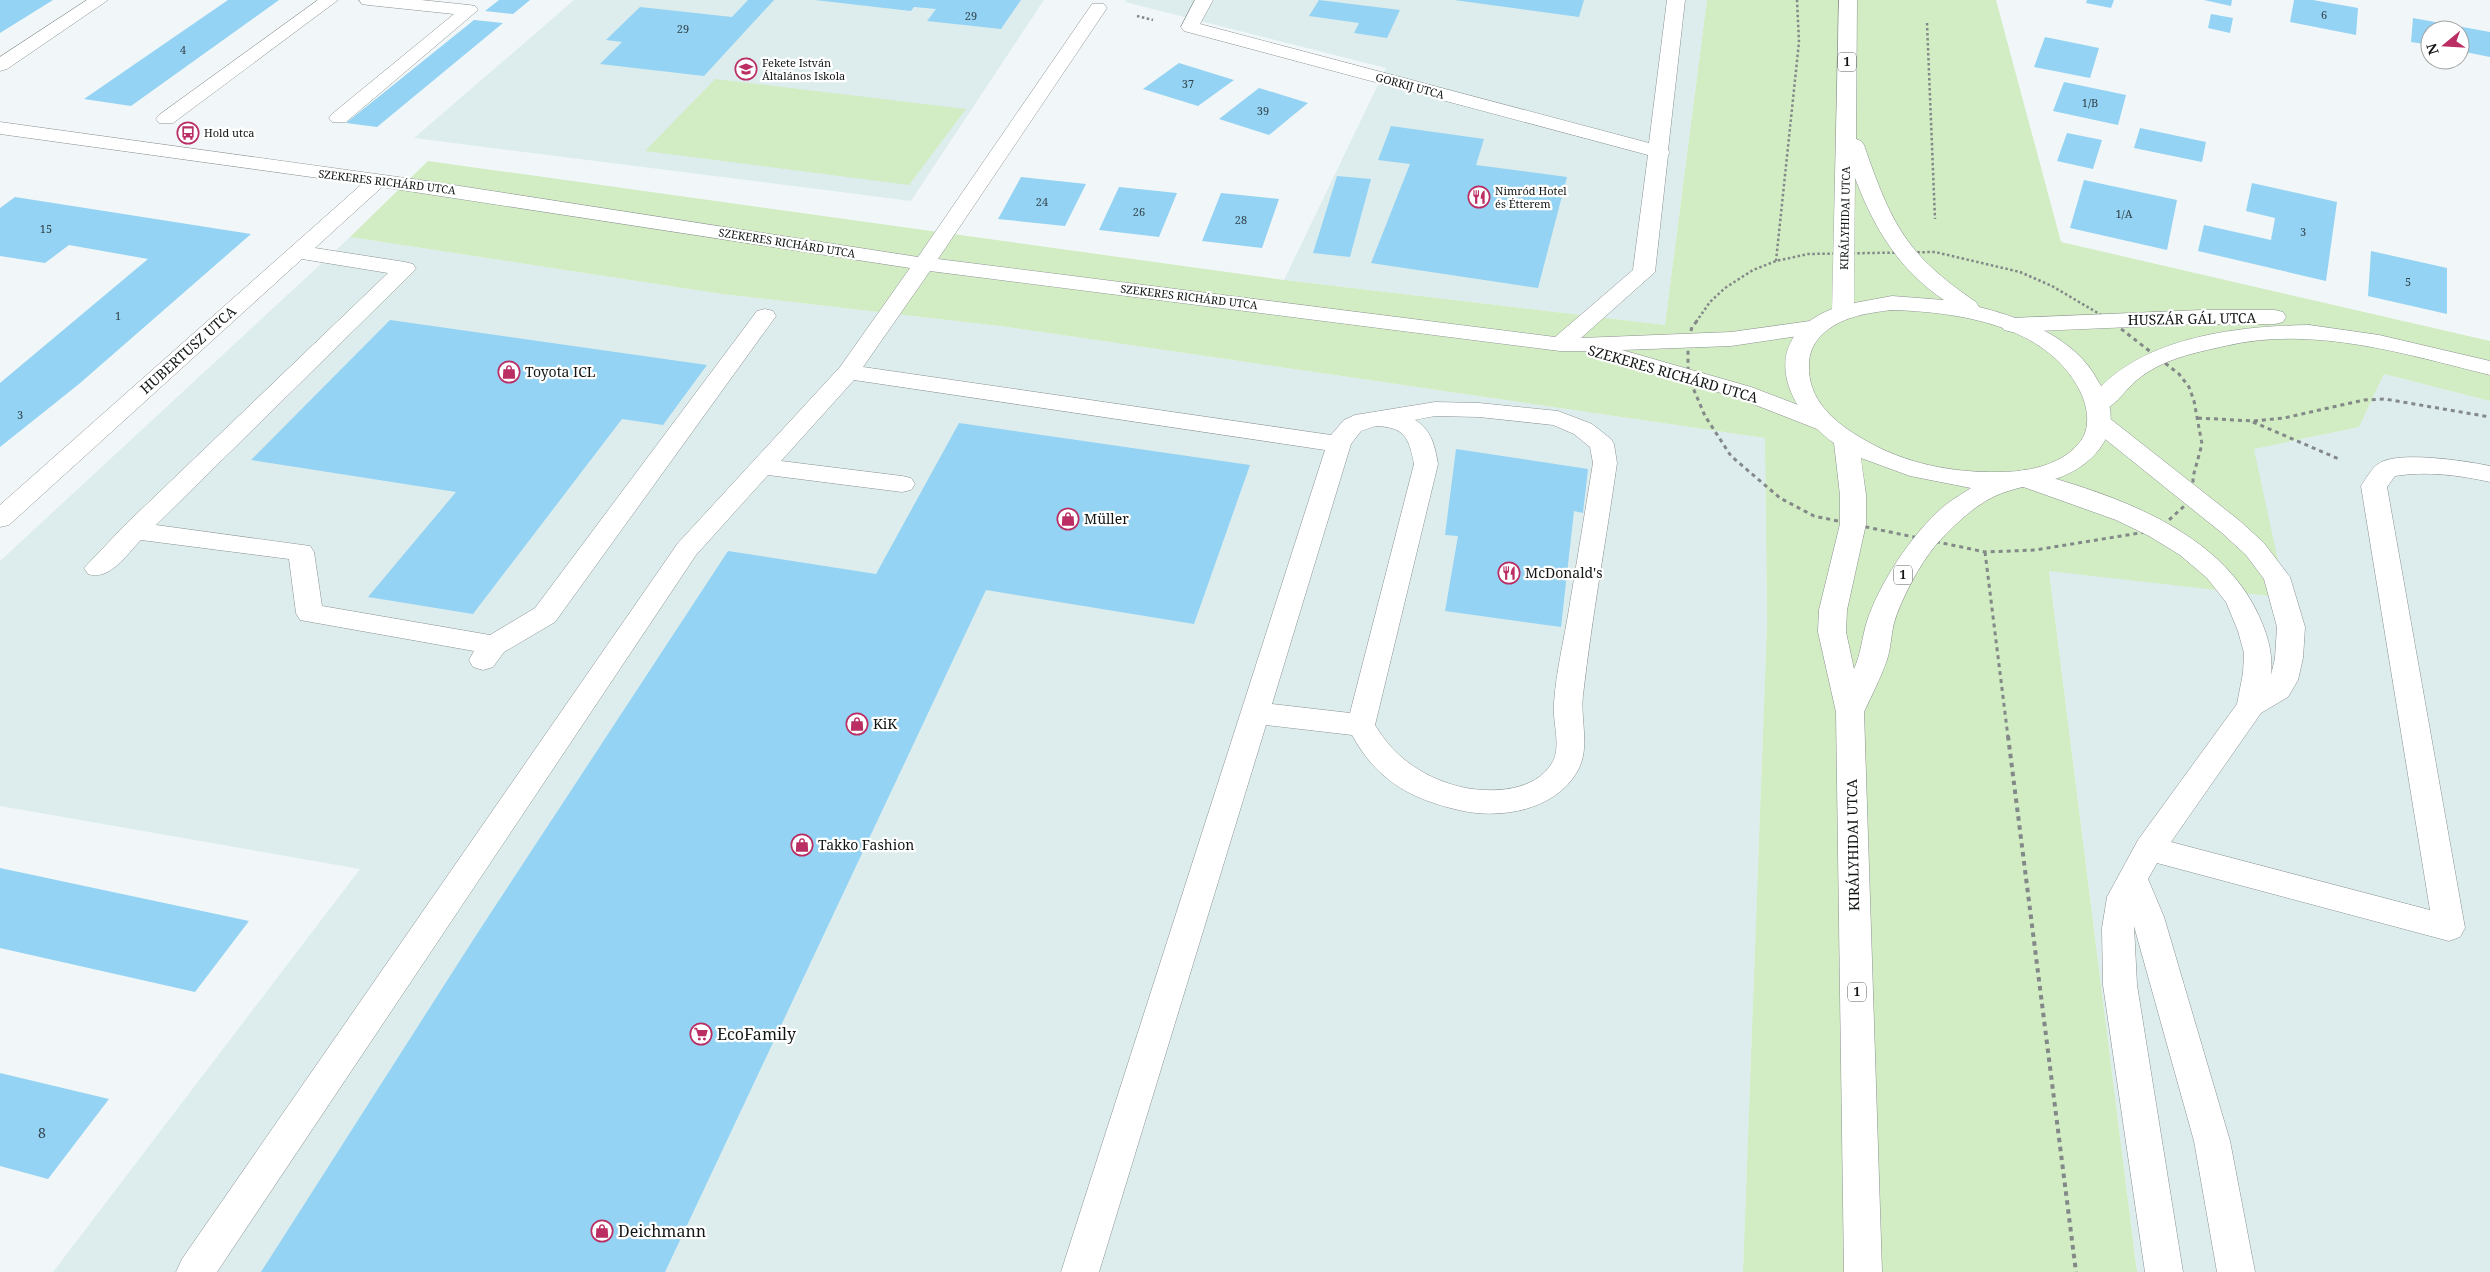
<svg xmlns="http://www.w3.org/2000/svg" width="2490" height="1272" viewBox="0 0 2490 1272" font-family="'Noto Serif',serif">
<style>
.built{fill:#ddedee}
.green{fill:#d2ecc3}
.building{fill:#94d3f3}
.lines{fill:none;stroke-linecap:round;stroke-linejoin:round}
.minor-casing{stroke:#8b9191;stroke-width:1}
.major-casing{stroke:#8b9191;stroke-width:1}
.path-far2{stroke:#838888;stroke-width:2.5;stroke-dasharray:2.5 2.5;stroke-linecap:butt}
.path-far1{stroke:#838888;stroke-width:3;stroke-dasharray:4 4;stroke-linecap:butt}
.path{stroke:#838888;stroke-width:4;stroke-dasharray:4.5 4.5;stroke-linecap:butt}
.minor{fill:#fff;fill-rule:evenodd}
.major{fill:#fff;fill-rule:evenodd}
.labels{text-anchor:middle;stroke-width:4.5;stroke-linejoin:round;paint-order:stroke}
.number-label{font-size:11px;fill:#32444c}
.far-poi-label{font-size:11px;fill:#121515;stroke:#fff;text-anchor:start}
.far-street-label{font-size:11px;fill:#121515;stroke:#fff}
.shield{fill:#fff;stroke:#595b5b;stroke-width:1}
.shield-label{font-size:12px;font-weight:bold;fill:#121515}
.street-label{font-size:14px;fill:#121515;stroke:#fff}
.poi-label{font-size:14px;fill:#121515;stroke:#fff;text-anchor:start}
.near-number-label{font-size:14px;fill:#32444c}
.near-poi-label{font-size:16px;fill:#121515;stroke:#fff;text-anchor:start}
</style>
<rect width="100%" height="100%" fill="#f1f7f8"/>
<path class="built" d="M 574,0 L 1044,0 L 911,201 L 414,138 Z
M 1126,0 L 1707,0 L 1665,325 L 1284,280 L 1386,68 L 1125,2 Z
M 350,237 L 722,294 L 1008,327 L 1765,438 L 1767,623 L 1743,1272 L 53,1272 L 360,869 L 0,806 L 0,561 Z
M 2384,374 L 2490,401 L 2490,1272 L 2137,1272 L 2049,570 L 2285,598 L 2253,449 L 2359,427 Z"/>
<path class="green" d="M 1707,0 L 1996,0 L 2061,242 L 2490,341 L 2490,401 L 2384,374 L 2359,427 L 2254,449 L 2286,598 L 2049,571 L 2137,1272 L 1743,1272 L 1767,623 L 1765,438 L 1008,327 L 722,294 L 350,237 L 428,161 L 1284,280 L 1665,325 Z
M 715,79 L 966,109 L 909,185 L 645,151 Z"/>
<path class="building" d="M 0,0 L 53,0 L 0,33 Z
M 228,0 L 279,0 L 131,106 L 84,99 Z
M 499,0 L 530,0 L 513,14 L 485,11 Z
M 748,0 L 774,0 L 704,76 L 600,64 L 622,42 L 606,40 L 640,7 L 732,17 Z
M 815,0 L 1021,0 L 1001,29 L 927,21 L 936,9 L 914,7 L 911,11 Z
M 1319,0 L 1400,10 L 1387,38 L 1354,33 L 1359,23 L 1309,16 Z
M 1454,0 L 1584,0 L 1579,17 Z
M 2087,0 L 2114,0 L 2111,8 L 2086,3 Z
M 2204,0 L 2232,0 L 2231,6 Z
M 2294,0 L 2313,0 L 2358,8 L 2356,35 L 2290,22 Z
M 2211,14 L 2233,18 L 2230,33 L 2208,28 Z
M 2413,18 L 2490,32 L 2490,57 L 2460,51 L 2460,30 L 2430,30 L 2430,45 L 2411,42 Z
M 474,20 L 503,23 L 377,127 L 346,123 Z
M 2045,37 L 2099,48 L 2090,78 L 2034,67 Z
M 1179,63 L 1234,80 L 1198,106 L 1143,89 Z
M 2064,82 L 2126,95 L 2118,125 L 2053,111 Z
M 1259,88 L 1308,103 L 1269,135 L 1219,119 Z
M 1391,126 L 1484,139 L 1476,165 L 1567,177 L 1538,288 L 1371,263 L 1410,164 L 1378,160 Z
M 2140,128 L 2206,142 L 2202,162 L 2134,148 Z
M 2067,133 L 2102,140 L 2093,169 L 2057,161 Z
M 1337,176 L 1371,179 L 1350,257 L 1313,253 Z
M 1021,177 L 1086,184 L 1065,226 L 998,219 Z
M 2084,180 L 2177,200 L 2167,250 L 2070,228 Z
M 2252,183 L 2337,202 L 2326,281 L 2198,251 L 2204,225 L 2271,240 L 2275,218 L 2246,211 Z
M 1119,187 L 1177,193 L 1159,237 L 1099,230 Z
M 1221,193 L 1279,199 L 1262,248 L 1202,241 Z
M 15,197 L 251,234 L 79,384 L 0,447 L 0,383 L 148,259 L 69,245 L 45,263 L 0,256 L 0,208 Z
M 2371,251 L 2447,268 L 2447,314 L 2368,296 Z
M 390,320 L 707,365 L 663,425 L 622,419 L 473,614 L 368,597 L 456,492 L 251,460 Z
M 959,423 L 1250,465 L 1194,624 L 986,590 L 665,1272 L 261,1272 L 473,940 L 728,551 L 876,574 Z
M 1456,449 L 1588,469 L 1583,513 L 1574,511 L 1561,627 L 1445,611 L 1458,536 L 1445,535 Z
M 0,868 L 249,921 L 195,992 L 0,948 Z
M 0,1073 L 109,1099 L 48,1179 L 0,1166 Z"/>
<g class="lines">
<g class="minor-casing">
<path id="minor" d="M 87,0 L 108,0 L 7,69 L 0,71 L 0,57 Z
M 318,0 L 338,0 L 173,123 L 159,123 L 156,119 L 159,115 Z
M 359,0 L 421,0 L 469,5 L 475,6 L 478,10 L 346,122 L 332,122 L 329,118 L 332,114 L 454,14 L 368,5 L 362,4 Z
M 1195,0 L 1213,0 L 1200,24 L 1649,143 L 1667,0 L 1685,0 L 1668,150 L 1670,152 L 1668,155 L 1655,272 L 1581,338 L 1731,332 L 1817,320 L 1825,322 L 1828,327 L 1825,332 L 1731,346 L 1622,350 L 1751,387 L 1835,419 L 1838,424 L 1835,429 L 1826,431 L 1817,429 L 1735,397 L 1596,357 L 1593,351 L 1560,351 L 930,271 L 863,367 L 1331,435 L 1344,420 L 1355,415 L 1435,402 L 1479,403 L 1558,411 L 1592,424 L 1611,439 L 1614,444 L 1617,463 C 1606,540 1592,617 1583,695 C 1580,721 1591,748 1577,772 C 1555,810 1502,819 1463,811 C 1412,800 1377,781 1352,735 L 1266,725 L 1099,1272 L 1061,1272 L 1325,450 L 854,380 L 781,461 L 902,476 L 911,478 L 915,484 L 911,490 L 902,492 L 768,475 L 696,555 L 217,1272 L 176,1272 L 182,1259 L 678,543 L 840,367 L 910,268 L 382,187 L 315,248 L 405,262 L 413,264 L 416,269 L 156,525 L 310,546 L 314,552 L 322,606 L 490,635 L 535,608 L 757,311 L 765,309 L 773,311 L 776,316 L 555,622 L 504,652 L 493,667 L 483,670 L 473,667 L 469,660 L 474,651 L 300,620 L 296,613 L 289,559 L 141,540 C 126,555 110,581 88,574 L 84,568 L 125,525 L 388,273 L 302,259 L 9,525 L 0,527 L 0,505 L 362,184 L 0,134 L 0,122 L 434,182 L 918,257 L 1092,4 L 1104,4 L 1107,8 L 938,259 L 1555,337 L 1633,270 L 1648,155 L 1184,31 L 1181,27 ZM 1435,416 L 1479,417 L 1553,425 L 1574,434 L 1590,447 L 1593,463 C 1585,512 1577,561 1569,609 C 1564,640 1556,672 1554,703 C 1552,721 1562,747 1552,763 C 1535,791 1495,793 1466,788 C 1427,780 1395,759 1375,725 L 1438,464 C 1435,447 1432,430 1415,420 ZM 1376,426 C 1405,427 1409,438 1414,464 L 1350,713 L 1272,704 L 1351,444 L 1361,431 Z
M 2202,310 L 2275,310 L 2283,312 L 2286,317 L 2283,322 L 2275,324 L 2202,324 L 2012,332 L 2004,330 L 2001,325 L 2004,320 L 2012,318 Z
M 2309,325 L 2379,335 L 2490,361 L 2490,375 C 2405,354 2313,325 2225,346 C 2194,353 2162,359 2137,380 C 2122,392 2111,416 2090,410 L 2086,405 C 2131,338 2234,326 2309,325 Z
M 2099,415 L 2108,417 L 2240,521 L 2264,543 L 2290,577 L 2305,627 L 2303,658 L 2298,680 L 2288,697 L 2261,713 L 2171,842 L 2430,910 L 2361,486 C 2366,479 2371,469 2378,464 C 2396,450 2467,461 2490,466 L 2490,482 C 2458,475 2427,471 2395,476 L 2387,487 L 2465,928 L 2460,937 L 2449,941 L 2157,863 L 2148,879 L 2164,917 L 2230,1141 L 2255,1272 L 2217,1272 L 2194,1141 L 2134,926 L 2137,985 L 2183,1272 L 2145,1272 L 2103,985 L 2102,928 L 2107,897 L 2138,840 L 2237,704 L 2243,673 L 2244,653 L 2238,631 L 2226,602 L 2207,578 L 2180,555 L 2149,536 L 2116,520 L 2015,484 L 2011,478 L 2015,472 L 2024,470 C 2110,493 2220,529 2259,616 C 2268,636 2273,653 2271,675 L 2275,658 L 2277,627 L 2264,579 L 2246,555 L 2222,533 L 2090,427 L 2087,422 L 2090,417 Z"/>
</g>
<g class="major-casing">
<path id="major" d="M 1839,0 L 1857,0 L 1856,139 L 1861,141 L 1864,145 C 1891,223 1906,255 1976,302 L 1979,307 C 2023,318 2076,338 2098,381 C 2102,387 2106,394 2108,401 C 2120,437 2090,467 2058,478 C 2036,485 2014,487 1993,497 C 1971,508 1951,528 1935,546 C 1920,564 1901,599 1894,623 C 1891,635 1891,648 1887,660 C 1881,677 1872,695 1864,712 L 1882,1272 L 1844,1272 L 1836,712 L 1818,632 L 1819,610 L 1840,524 L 1840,495 L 1834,443 C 1782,406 1758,338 1832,309 ZM 1855,178 C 1874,228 1899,270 1944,300 L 1892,296 L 1854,303 ZM 1892,310 C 1959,312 2047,325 2080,391 C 2087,405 2091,425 2082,439 C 2066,464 2029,472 2001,472 C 1953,473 1905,464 1863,439 C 1835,423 1807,400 1809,364 C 1809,352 1815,340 1825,332 C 1844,316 1868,313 1892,310 ZM 1861,458 L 1910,476 L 1971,488 C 1962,494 1951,500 1943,507 C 1912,534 1880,582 1867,621 C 1862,637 1861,654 1854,669 L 1846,632 L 1847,610 L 1866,524 L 1866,495 Z"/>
</g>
<path class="path-far2" d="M 1137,16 L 1153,20
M 1927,23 L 1935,219
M 1776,261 L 1799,42 L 1797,0
M 1696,322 L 1710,302 L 1725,288 L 1753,270 L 1776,261 L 1808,254 L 1935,252 L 2020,272 L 2052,286 L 2113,322"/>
<path class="path-far1" d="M 1697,321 L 1692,327 L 1688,341 L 1688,376 L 1705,416 L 1731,456 L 1780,498 L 1814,516 L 1985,552 L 2035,550 L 2158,530 L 2193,498 L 2193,477 L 2202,444 L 2194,401 L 2189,387 L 2179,374 L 2111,321
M 2198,418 L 2253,421 L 2284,418 L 2364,400 L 2385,399 L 2490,417
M 2253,422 L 2339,459
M 1985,552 L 2008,737"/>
<path class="path" d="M 2008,736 L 2076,1272"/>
<use href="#minor" class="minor"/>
<use href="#major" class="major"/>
</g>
<defs>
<g id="school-ring" transform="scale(1.125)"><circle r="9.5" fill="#fff" stroke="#ba2e64" stroke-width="1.5"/><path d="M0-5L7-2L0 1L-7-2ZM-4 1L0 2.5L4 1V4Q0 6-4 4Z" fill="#ba2e64"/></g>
<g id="bus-ring" transform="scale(1.125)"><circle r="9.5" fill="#fff" stroke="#ba2e64" stroke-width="1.5"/><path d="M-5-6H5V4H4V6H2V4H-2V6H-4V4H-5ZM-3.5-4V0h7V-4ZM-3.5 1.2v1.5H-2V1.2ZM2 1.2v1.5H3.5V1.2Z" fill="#ba2e64"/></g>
<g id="restaurant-ring" transform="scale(1.125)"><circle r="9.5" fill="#fff" stroke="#ba2e64" stroke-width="1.5"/><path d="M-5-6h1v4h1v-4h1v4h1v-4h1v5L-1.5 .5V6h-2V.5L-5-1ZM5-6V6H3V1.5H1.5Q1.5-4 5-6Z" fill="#ba2e64"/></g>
<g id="shop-ring" transform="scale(1.125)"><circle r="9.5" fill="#fff" stroke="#ba2e64" stroke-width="1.5"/><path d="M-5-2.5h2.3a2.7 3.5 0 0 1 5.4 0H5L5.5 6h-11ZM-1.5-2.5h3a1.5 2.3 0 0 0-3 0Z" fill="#ba2e64"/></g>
<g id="supermarket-ring" transform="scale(1.125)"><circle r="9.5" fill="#fff" stroke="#ba2e64" stroke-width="1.5"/><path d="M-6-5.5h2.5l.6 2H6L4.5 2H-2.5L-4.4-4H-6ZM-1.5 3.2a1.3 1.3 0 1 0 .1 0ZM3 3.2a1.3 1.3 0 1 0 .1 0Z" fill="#ba2e64"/></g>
</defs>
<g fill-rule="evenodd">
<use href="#school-ring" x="746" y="69"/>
<use href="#bus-ring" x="188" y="133"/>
<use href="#restaurant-ring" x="1479" y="197"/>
<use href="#shop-ring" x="509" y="372"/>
<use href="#shop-ring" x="1068" y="519"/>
<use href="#restaurant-ring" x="1509" y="573"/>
<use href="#shop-ring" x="857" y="724"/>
<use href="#shop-ring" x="802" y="845"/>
<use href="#supermarket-ring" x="701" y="1034"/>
<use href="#shop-ring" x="602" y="1231"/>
</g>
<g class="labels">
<g class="number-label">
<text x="2324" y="19">6</text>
<text x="971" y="20">29</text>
<text x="683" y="33">29</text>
<text x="183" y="54">4</text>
<text x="1188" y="88">37</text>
<text x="2090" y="107">1/B</text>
<text x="1263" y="115">39</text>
<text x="1042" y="206">24</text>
<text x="1139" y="216">26</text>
<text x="2124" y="218">1/A</text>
<text x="1241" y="224">28</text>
<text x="46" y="233">15</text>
<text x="2303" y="236">3</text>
<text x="2408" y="286">5</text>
<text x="118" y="320">1</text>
<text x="20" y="419">3</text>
</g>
<g class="far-poi-label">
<text x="762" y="67">Fekete István<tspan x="762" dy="13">Általános Iskola</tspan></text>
<text x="204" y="137">Hold utca</text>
<text x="1495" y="195">Nimród Hotel<tspan x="1495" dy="13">és Étterem</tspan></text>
</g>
<g class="far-street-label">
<text transform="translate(1410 86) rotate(15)" y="4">GORKIJ UTCA</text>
<text transform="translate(387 182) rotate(7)" y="4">SZEKERES RICHÁRD UTCA</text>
<text transform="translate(1845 218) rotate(-89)" y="4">KIRÁLYHIDAI UTCA</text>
<text transform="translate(787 243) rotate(9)" y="4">SZEKERES RICHÁRD UTCA</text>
<text transform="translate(1189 297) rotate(7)" y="4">SZEKERES RICHÁRD UTCA</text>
</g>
<g class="shield">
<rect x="1838" y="52.5" width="18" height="19" rx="4"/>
<rect x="1894" y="565.5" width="18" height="19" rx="4"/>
<rect x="1848" y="982.5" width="18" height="19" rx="4"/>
</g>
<g class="shield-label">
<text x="1847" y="66">1</text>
<text x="1903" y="579">1</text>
<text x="1857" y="996">1</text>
</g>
<g class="street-label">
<text transform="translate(2192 319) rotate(-1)" y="5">HUSZÁR GÁL UTCA</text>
<text transform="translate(188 350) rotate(-42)" y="5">HUBERTUSZ UTCA</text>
<text transform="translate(1673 374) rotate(16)" y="5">SZEKERES RICHÁRD UTCA</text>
<text transform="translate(1853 845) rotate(-91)" y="5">KIRÁLYHIDAI UTCA</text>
</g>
<g class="poi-label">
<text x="525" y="377">Toyota ICL</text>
<text x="1084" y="524">Müller</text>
<text x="1525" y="578">McDonald's</text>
<text x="873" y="729">KiK</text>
<text x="818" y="850">Takko Fashion</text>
</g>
<g class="near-number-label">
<text x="42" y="1138">8</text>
</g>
<g class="near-poi-label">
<text x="717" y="1040">EcoFamily</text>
<text x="618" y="1237">Deichmann</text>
</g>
</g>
<g transform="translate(2445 45) rotate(252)"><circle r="24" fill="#ffffff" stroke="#a0a1a1"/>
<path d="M0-4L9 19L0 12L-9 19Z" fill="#ba2e64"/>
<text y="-8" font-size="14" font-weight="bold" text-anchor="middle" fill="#121515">N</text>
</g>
</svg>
